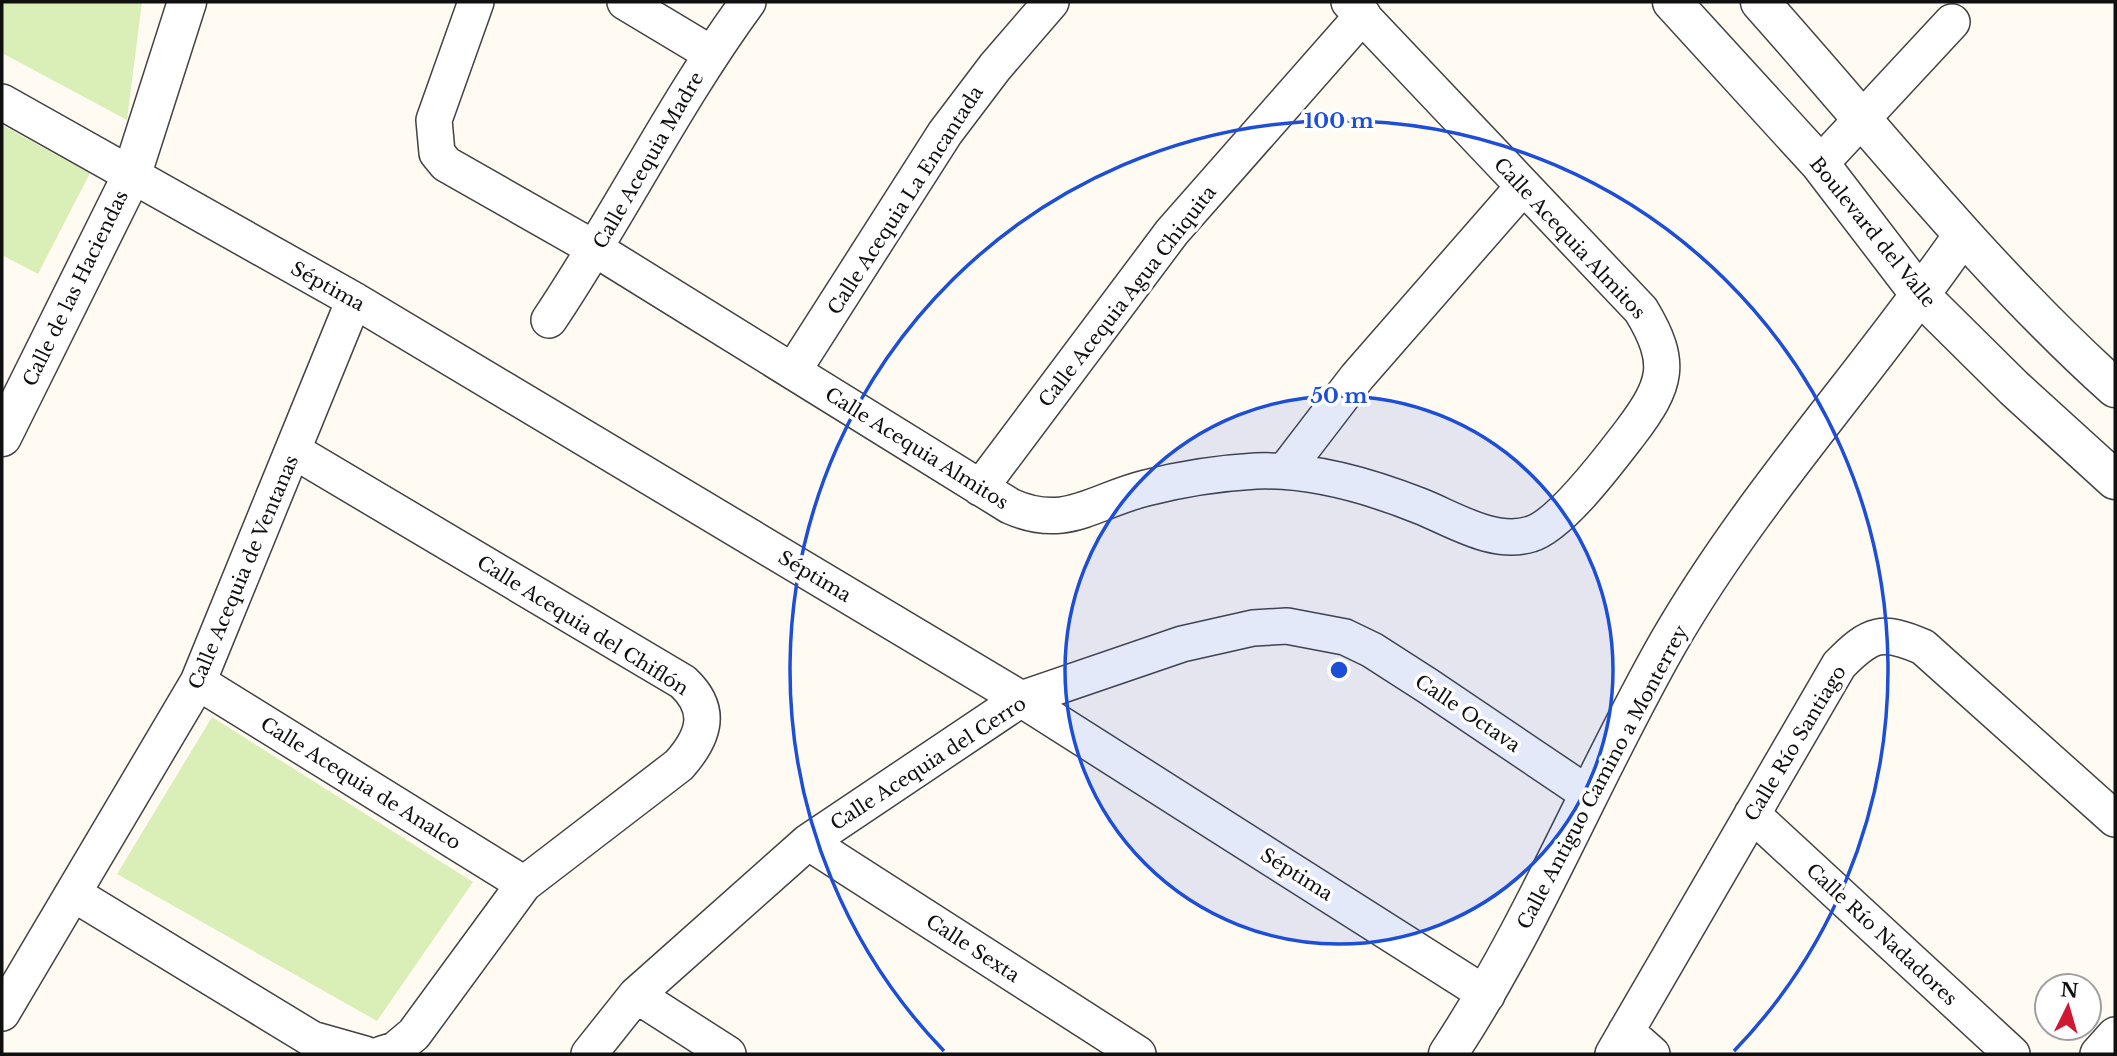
<svg xmlns="http://www.w3.org/2000/svg" width="2117" height="1056" viewBox="0 0 2117 1056" font-family="'Libre Baskerville',serif">
<style>
.green{fill:#daefb7}
.lines{fill:none;stroke-linecap:round;stroke-linejoin:round}
.minor-casing{stroke:#434343;stroke-width:38}
.tertiary-casing{stroke:#434343;stroke-width:41}
.minor{stroke:#fff;stroke-width:35}
.tertiary{stroke:#fff;stroke-width:38}
.ring{fill:none;stroke:#1d4ed8;stroke-width:3.5}
.labels{text-anchor:middle;stroke-width:7;stroke-linejoin:round;paint-order:stroke}
.street-label{font-size:19px;fill:#101010;stroke:#fff}
.centre{fill:#1d4ed8;stroke:#fff;stroke-width:3.5}
.ring-label{font-size:21px;text-anchor:middle;font-weight:bold;fill:#1d4ed8;stroke:#fff;stroke-width:7;stroke-linejoin:round;paint-order:stroke}
</style>
<rect width="100%" height="100%" fill="#fffbf3"/>
<path class="green" d="M 2,2 L 142,2 L 127,120 L 2,53 Z
M 2,125 L 90,173 L 38,274 L 2,255 Z
M 212,717 L 473,882 L 377,1021 L 117,874 Z"/>
<g class="lines">
<g class="minor-casing">
<path id="minor" d="M 476,2 L 434,120 L 437,153 L 446,164 L 597,250 L 1010,506 C 1066,531 1093,501 1146,488 C 1181,479 1220,473 1256,471 C 1310,469 1370,486 1420,506 C 1453,519 1494,546 1531,534 C 1561,525 1610,459 1630,433 C 1667,384 1673,363 1641,310 L 1349,2
M 625,2 L 710,53
M 2,102 L 354,300 L 1021,699 L 1487,995
M 1820,164 L 1952,22
M 549,320 C 619,216 674,103 748,2
M 793,371 L 945,133 L 995,67 L 1051,2
M 294,451 L 683,682 C 713,710 704,737 679,765 L 524,884 L 414,1034 L 395,1050 L 382,1054
M 1285,471 L 1357,377 L 1523,187
M 980,488 L 1172,232 L 1363,15
M 198,682 L 524,884
M 1752,814 L 2012,1054
M 808,842 L 1138,1054
M 74,894 L 312,1039 L 365,1054
M 636,995 L 728,1054
M 2,1013 L 198,682 L 354,300
M 1626,1031 L 1652,1054
M 589,1054 L 636,995 L 808,842 L 1021,699 L 1182,644 L 1253,628 L 1287,626 L 1345,637 L 1372,650 L 1428,686 L 1588,794
M 1613,1054 L 1839,665 C 1870,633 1882,629 1923,647 L 2115,819
M 2098,1054 L 2115,1035"/>
</g>
<g class="tertiary-casing">
<path id="tertiary" d="M 1672,2 L 1820,164 L 1921,296 L 2014,388 L 2115,480
M 1760,2 C 1876,132 1985,271 2115,388
M 2,437 L 131,177 L 187,2
M 1448,1054 C 1534,924 1591,778 1668,643 C 1752,497 1868,373 1963,235"/>
</g>
<use href="#minor" class="minor"/>
<use href="#tertiary" class="tertiary"/>
</g>
<circle cx="1339" cy="670" r="274" fill="#1d4ed8" fill-opacity=".12"/>
<g class="ring">
<circle cx="1339" cy="670" r="274"/>
<path d="M944 1051A549 549 0 1 1 1734 1051"/>
</g>
<g class="labels">
<g class="street-label">
<text transform="translate(648 160) rotate(-60)" y="7">Calle Acequia Madre</text>
<text transform="translate(905 200) rotate(-57)" y="7">Calle Acequia La Encantada</text>
<text transform="translate(1873 232) rotate(51)" y="7">Boulevard del Valle</text>
<text transform="translate(1570 238) rotate(47)" y="7">Calle Acequia Almitos</text>
<text transform="translate(328 286) rotate(29)" y="7">Séptima</text>
<text transform="translate(75 288) rotate(-64)" y="7">Calle de las Haciendas</text>
<text transform="translate(1127 296) rotate(-52)" y="7">Calle Acequia Agua Chiquita</text>
<text transform="translate(917 448) rotate(32)" y="7">Calle Acequia Almitos</text>
<text transform="translate(243 572) rotate(-67)" y="7">Calle Acequia de Ventanas</text>
<text transform="translate(815 576) rotate(31)" y="7">Séptima</text>
<text transform="translate(583 625) rotate(32)" y="7">Calle Acequia del Chiflón</text>
<text transform="translate(1468 713) rotate(34)" y="7">Calle Octava</text>
<text transform="translate(1795 743) rotate(-59)" y="7">Calle Río Santiago</text>
<text transform="translate(928 763) rotate(-33)" y="7">Calle Acequia del Cerro</text>
<text transform="translate(1602 777) rotate(-62)" y="7">Calle Antiguo Camino a Monterrey</text>
<text transform="translate(361 783) rotate(32)" y="7">Calle Acequia de Analco</text>
<text transform="translate(1297 874) rotate(32)" y="7">Séptima</text>
<text transform="translate(1882 934) rotate(43)" y="7">Calle Río Nadadores</text>
<text transform="translate(973 948) rotate(33)" y="7">Calle Sexta</text>
</g>
</g>
<circle cx="1339" cy="670" r="10" class="centre"/>
<g class="ring-label">
<text x="1339" y="128">100 m</text>
<text x="1339" y="403">50 m</text>
</g>
<rect width="2117" height="1056" fill="none" stroke="#101010" stroke-width="7"/>
<g transform="translate(2068 1007) rotate(5)"><circle r="33" fill="#ffffff" stroke="#9f9f9f" stroke-width="2"/>
<path d="M0-5L12 26L0 18L-12 26Z" fill="#d01833"/>
<text y="-10" font-size="19" font-weight="bold" text-anchor="middle" fill="#101010">N</text>
</g>
</svg>
